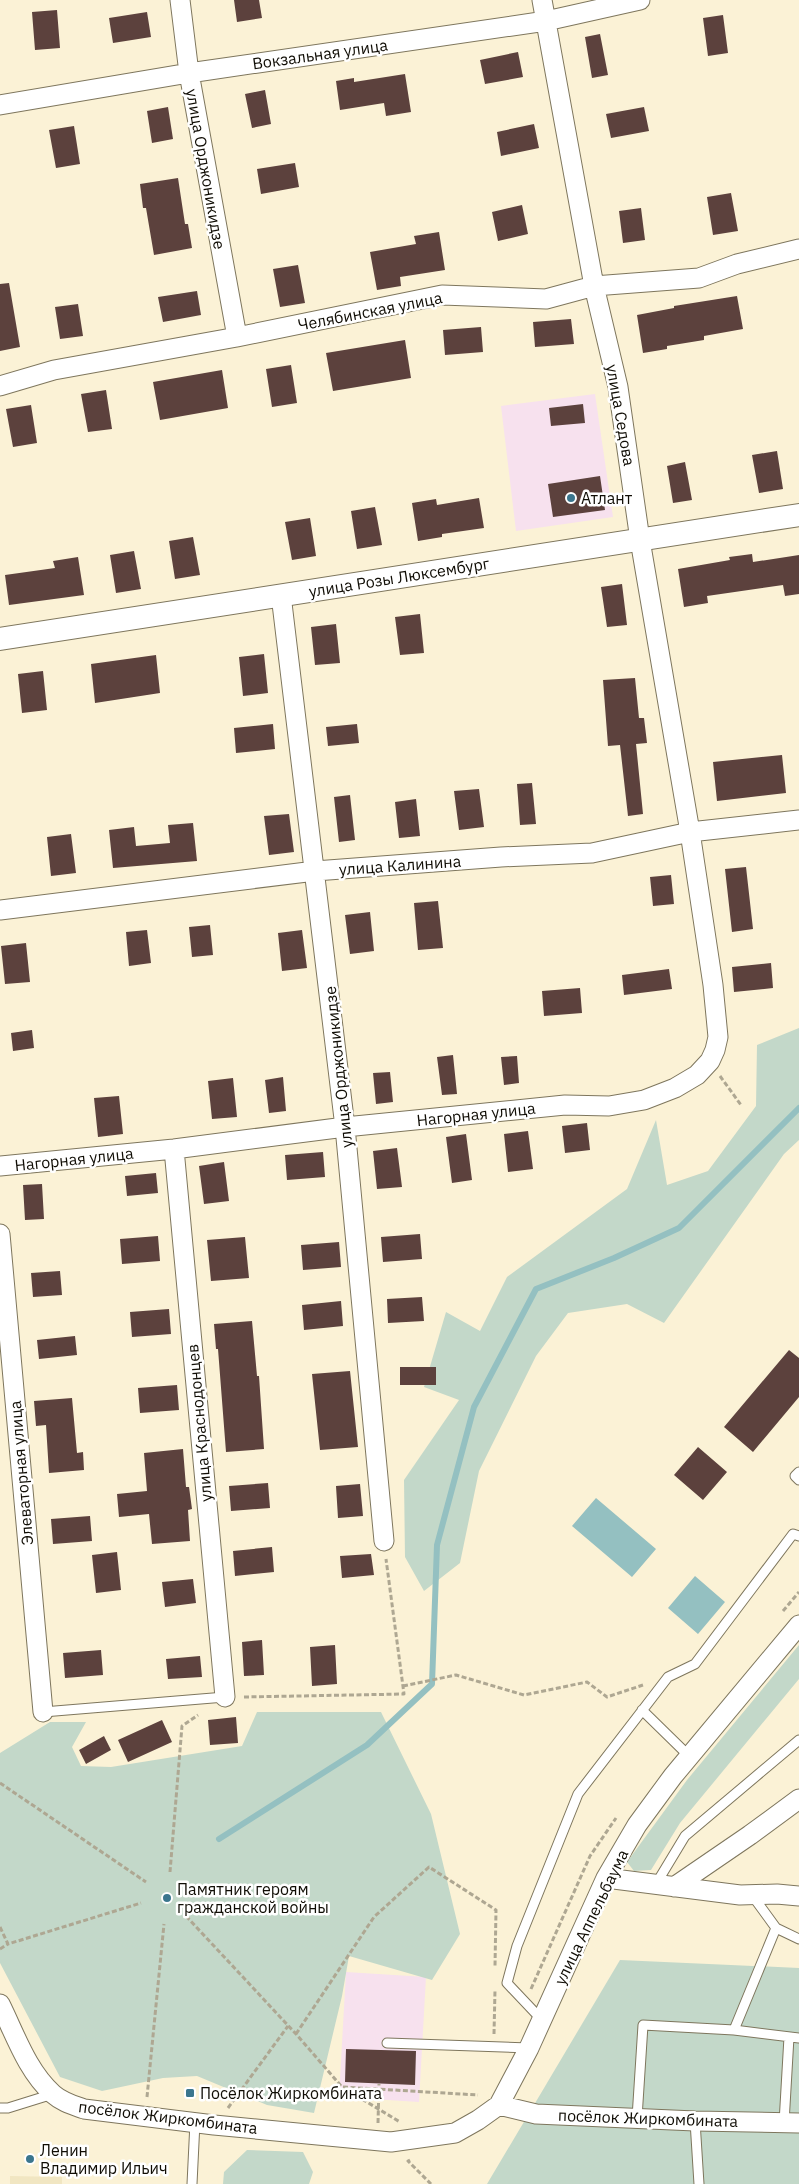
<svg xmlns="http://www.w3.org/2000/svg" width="799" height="2184" viewBox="0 0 799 2184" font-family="'IBM Plex Sans',sans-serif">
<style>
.commercial{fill:#f7e1ee}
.built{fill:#f1e6c2}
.green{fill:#c3d8c9}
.water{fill:#94c0c1}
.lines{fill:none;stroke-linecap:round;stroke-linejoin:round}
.stream{stroke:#94c0c1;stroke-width:6}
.building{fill:#5c413d}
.service-casing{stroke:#7e765d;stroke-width:11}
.minor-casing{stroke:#7e765d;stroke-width:21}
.tertiary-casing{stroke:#7e765d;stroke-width:24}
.path{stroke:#aea792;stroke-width:3;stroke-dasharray:5 2.5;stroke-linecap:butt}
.service{stroke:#fff;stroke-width:9}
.minor{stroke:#fff;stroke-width:19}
.tertiary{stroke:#fff;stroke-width:22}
.poi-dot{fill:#3b768e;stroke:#fff;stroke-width:2}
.labels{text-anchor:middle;stroke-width:5;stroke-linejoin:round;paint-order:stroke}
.street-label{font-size:16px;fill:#100d05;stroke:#fff}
.poi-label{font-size:16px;fill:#100d05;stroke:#fff;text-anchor:start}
</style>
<rect width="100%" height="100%" fill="#fbf2d6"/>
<path class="commercial" d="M 595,394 L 613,517 L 516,531 L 501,406 Z
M 346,1972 L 426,1977 L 419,2102 L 339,2097 Z"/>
<path class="built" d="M 10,2176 L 62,2177 L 62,2184 L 10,2184 Z"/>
<path class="green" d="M 799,1028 L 799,1140 L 784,1154 L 664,1323 L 627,1304 L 568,1313 L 536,1356 L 479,1471 L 460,1563 L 424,1591 L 405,1557 L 404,1480 L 459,1400 L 424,1387 L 446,1312 L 480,1331 L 507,1277 L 627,1189 L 656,1120 L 667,1185 L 708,1171 L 756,1106 L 757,1045 Z
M 799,1645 L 799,1679 L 680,1823 L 651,1870 L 634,1871 L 627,1862 L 687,1780 Z
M 257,1712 L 381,1712 L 431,1814 L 460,1934 L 432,1980 L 349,1956 L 342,1996 L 314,2113 L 267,2105 L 197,2076 L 163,2078 L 102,2091 L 60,2077 L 0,1963 L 0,1753 L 50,1722 L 86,1722 L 72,1747 L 81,1766 L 111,1767 L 242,1746 Z
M 620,1960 L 799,1968 L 799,2184 L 487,2184 Z
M 247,2150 L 303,2152 L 313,2172 L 309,2184 L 223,2184 L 224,2172 Z"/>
<path class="water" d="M 596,1498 L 656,1549 L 632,1577 L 572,1526 Z
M 695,1576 L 725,1602 L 698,1634 L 668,1608 Z"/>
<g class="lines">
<path class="stream" d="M 219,1839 L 367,1745 L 432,1684 L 437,1545 L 474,1407 L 536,1289 L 614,1258 L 679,1228 L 799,1108"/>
</g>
<path class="building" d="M 234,0 L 259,0 L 262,18 L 237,22 Z
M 57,10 L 60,48 L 35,50 L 32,12 Z
M 147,12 L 151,37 L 113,43 L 109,18 Z
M 723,15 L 728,53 L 708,56 L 703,18 Z
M 600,34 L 608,75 L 592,78 L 585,37 Z
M 518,52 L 523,77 L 485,84 L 480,60 Z
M 405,74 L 411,112 L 386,116 L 384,103 L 340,110 L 336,81 L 354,78 L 354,82 Z
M 265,90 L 271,124 L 252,128 L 245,94 Z
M 168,107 L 173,139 L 152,143 L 147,111 Z
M 644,107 L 649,131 L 611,138 L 606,114 Z
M 534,124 L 539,148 L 501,156 L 497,132 Z
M 74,126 L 80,164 L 56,168 L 49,130 Z
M 295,163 L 299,187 L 261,194 L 257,169 Z
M 178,178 L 185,224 L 188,224 L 192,248 L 154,255 L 146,208 L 143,208 L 140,184 Z
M 731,193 L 738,231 L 713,235 L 707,197 Z
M 522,205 L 528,234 L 498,241 L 492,212 Z
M 641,208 L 645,240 L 623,243 L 619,211 Z
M 439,232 L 445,270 L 400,277 L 401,286 L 377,290 L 370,252 L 416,244 L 414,236 Z
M 298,265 L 305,303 L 280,307 L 273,269 Z
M 9,283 L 20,347 L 0,351 L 0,284 Z
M 197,291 L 201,315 L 163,322 L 158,297 Z
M 737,296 L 743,329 L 704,336 L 704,340 L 667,346 L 667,349 L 643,353 L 637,315 L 674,308 L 674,306 Z
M 78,304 L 83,336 L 60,339 L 55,307 Z
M 571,319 L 574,344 L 535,347 L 533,322 Z
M 481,327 L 483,352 L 445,355 L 443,330 Z
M 405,340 L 411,378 L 333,391 L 326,353 Z
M 291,365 L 297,403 L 272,407 L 266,369 Z
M 222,370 L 228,408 L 160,420 L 153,382 Z
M 106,390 L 112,429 L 88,432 L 81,394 Z
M 583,404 L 585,423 L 551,426 L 549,408 Z
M 31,405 L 37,443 L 13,447 L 6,409 Z
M 777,451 L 783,489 L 759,493 L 752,455 Z
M 685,462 L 692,500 L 673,503 L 667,466 Z
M 600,476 L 605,510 L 553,517 L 548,484 Z
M 479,498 L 484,528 L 442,534 L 442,537 L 418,541 L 412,503 L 436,499 L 437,505 Z
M 375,507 L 382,545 L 357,549 L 351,511 Z
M 310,518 L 316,556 L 292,560 L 285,522 Z
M 193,537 L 200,575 L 175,579 L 169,541 Z
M 134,551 L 141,589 L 116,593 L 110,555 Z
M 752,554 L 753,562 L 799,555 L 799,594 L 785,596 L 783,585 L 707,596 L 708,603 L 684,607 L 678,569 L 730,560 L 729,557 Z
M 78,557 L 84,595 L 9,605 L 5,575 L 55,568 L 53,561 Z
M 622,584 L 627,625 L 607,627 L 601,587 Z
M 420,614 L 424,653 L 400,655 L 395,617 Z
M 336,624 L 340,663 L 315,665 L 311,627 Z
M 264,654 L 268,693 L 243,696 L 239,657 Z
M 156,655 L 160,693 L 95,703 L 91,664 Z
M 43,671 L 47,710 L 22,713 L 18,674 Z
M 635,678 L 639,718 L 644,718 L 647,743 L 636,744 L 643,814 L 628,816 L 620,745 L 608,746 L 603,680 Z
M 273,724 L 275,749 L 236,753 L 234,728 Z
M 357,724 L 359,743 L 328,746 L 326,727 Z
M 782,755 L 786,793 L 717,801 L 713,762 Z
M 532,783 L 536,824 L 520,825 L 517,784 Z
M 479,789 L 484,827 L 459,830 L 454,791 Z
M 350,795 L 355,840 L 339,842 L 334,797 Z
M 416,799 L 420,836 L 399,838 L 395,802 Z
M 289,814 L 294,852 L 269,855 L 264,816 Z
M 193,823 L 197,861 L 113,868 L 109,830 L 134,827 L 136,846 L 170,843 L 168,825 Z
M 71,834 L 76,873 L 51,876 L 47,837 Z
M 746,867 L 753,929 L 732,932 L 725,869 Z
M 671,875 L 674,904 L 653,906 L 650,877 Z
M 438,901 L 443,948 L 418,950 L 414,903 Z
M 370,912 L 374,951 L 350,954 L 345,915 Z
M 210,925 L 213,955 L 192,957 L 189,927 Z
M 147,930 L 151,963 L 129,966 L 126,932 Z
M 302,930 L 307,968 L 282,971 L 278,933 Z
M 26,943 L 30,982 L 5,984 L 1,946 Z
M 771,963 L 773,988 L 734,992 L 732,967 Z
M 669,969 L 672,989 L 624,995 L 622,975 Z
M 580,988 L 582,1013 L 544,1016 L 542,991 Z
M 32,1030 L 34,1048 L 13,1051 L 11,1033 Z
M 453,1055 L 457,1094 L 442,1095 L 437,1057 Z
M 517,1056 L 519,1083 L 504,1085 L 501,1057 Z
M 390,1072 L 393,1102 L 376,1104 L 373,1073 Z
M 283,1077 L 286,1111 L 269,1113 L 265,1080 Z
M 233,1078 L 237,1117 L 212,1119 L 208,1081 Z
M 119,1096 L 123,1134 L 98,1137 L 94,1098 Z
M 587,1123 L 590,1150 L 565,1153 L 562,1126 Z
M 528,1131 L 533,1169 L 508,1172 L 504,1134 Z
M 466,1134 L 472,1180 L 452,1183 L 446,1137 Z
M 397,1148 L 402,1187 L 377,1189 L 373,1151 Z
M 323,1152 L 325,1177 L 287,1180 L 285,1155 Z
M 224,1162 L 229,1201 L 204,1204 L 199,1166 Z
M 156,1173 L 158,1193 L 127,1196 L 125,1176 Z
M 42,1184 L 44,1219 L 25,1220 L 23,1185 Z
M 420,1234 L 422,1259 L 383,1262 L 381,1237 Z
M 158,1236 L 160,1261 L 122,1264 L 120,1239 Z
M 245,1237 L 249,1278 L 211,1281 L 207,1240 Z
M 339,1242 L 341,1267 L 303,1270 L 301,1245 Z
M 60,1271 L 62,1295 L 33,1297 L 31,1273 Z
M 422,1297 L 424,1321 L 388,1323 L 387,1299 Z
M 341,1301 L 343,1326 L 304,1330 L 302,1305 Z
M 169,1309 L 171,1334 L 132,1337 L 130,1312 Z
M 252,1321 L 257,1376 L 259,1376 L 264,1449 L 226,1452 L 218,1349 L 216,1349 L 214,1324 Z
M 75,1336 L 77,1355 L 39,1359 L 37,1340 Z
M 789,1350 L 799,1358 L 799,1397 L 753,1452 L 724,1427 Z
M 400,1367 L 436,1367 L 436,1385 L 400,1385 Z
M 350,1371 L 358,1447 L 320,1450 L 312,1374 Z
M 177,1385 L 179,1410 L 140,1413 L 138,1388 Z
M 72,1398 L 77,1453 L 83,1452 L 84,1470 L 49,1473 L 46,1425 L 36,1426 L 34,1401 Z
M 698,1447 L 727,1472 L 703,1500 L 674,1475 Z
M 183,1449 L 186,1487 L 189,1487 L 192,1509 L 188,1510 L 190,1541 L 152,1544 L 149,1514 L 119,1517 L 117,1494 L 147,1491 L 144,1453 Z
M 268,1483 L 270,1508 L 231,1511 L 229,1486 Z
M 360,1484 L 363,1516 L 338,1518 L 336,1486 Z
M 90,1516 L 92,1541 L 53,1544 L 51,1519 Z
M 272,1547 L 274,1572 L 235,1576 L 233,1551 Z
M 117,1552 L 121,1590 L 96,1593 L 92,1555 Z
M 371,1554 L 374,1575 L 342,1578 L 340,1556 Z
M 193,1579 L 196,1603 L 165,1607 L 162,1582 Z
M 262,1640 L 264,1675 L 244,1676 L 242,1642 Z
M 335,1645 L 337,1684 L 312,1686 L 310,1647 Z
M 101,1650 L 103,1675 L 65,1678 L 63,1653 Z
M 200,1656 L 202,1677 L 168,1679 L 166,1659 Z
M 236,1717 L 238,1743 L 210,1745 L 208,1720 Z
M 162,1720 L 172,1742 L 128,1762 L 118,1740 Z
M 104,1736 L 111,1750 L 86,1764 L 79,1750 Z
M 346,2049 L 416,2051 L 415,2085 L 345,2082 Z"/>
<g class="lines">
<g class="service-casing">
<path id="service" d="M 799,1472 L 795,1476 L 799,1480
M 642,1710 L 689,1756
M 43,1712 L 225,1697
M 656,1884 L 685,1836 L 799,1740
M 752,1895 L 776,1928 L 799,1939
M 542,2020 L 507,1983 L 517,1946 L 578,1794 L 668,1677 L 695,1664 L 793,1534 L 799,1536
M 734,2030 L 776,1928
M 387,2043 L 529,2048
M 0,2108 L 8,2108 L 53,2094
M 637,2118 L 643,2025 L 734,2030 L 799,2038
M 695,2121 L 699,2184
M 784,2123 L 789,2037
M 192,2184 L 195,2122"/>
</g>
<g class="minor-casing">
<path id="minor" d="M 180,0 L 189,73 L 237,337
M 0,105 L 189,73 L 546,21 L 640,0
M 0,386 L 54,370 L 237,337 L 442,295 L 546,299 L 594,286 L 699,278 L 737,264 L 799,249
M 281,595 L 345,1127 L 384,1541
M 0,910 L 315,871 L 501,857 L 592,853 L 690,832 L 799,820
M 174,1149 L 225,1697
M 0,1166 L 174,1149 L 345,1127 L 565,1105 L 609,1106 L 644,1100 L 675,1088 L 697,1075 L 710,1061 L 715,1050 L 718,1037 L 713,985 L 690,832 L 640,540 L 618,387 L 594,286 L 542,0
M 0,1234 L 43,1712
M 606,1878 L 740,1895 L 777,1894 L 799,1896
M 674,1887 L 750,1835 L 799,1799
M 0,2004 C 15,2034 27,2071 53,2094 C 62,2102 73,2105 84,2109 L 214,2125 L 391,2142 L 455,2133 L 478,2120 L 499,2105 L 529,2048 L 606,1878 L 637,1825 L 673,1776 L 799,1625
M 499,2105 L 536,2114 L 695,2121 L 799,2123"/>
</g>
<g class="tertiary-casing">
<path id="tertiary" d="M 0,639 L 799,515"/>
</g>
<path class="path" d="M 720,1076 L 741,1105
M 783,1611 L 799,1592
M 403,1686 L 456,1675 L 524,1695 L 587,1682 L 607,1697 L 643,1685
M 244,1697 L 404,1694 L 386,1559
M 0,1783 L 146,1882
M 170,1872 L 182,1726 L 198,1715
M 186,1916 L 296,2034 L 342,2087 L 400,2122
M 0,1927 L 8,1944 L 141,1903
M 0,1949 L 8,1944
M 531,1989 L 590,1856 L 616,1818
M 296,2034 L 374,1917 L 429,1867 L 496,1910 L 495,1966
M 494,2034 L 495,1990
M 343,2087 L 478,2095
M 147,2097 L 164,1924
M 228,2108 L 288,2026
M 378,2123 L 379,2084
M 410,2160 L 408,2161 L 431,2184"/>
<use href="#service" class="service"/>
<use href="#minor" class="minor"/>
<use href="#tertiary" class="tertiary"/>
</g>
<g class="poi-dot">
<circle cx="571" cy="498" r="5"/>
<circle cx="167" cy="1898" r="5"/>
<rect x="185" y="2088" width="10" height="10" rx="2.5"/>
<circle cx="30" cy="2159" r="5"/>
</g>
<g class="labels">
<g class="street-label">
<text transform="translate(320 54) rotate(-8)" y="6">Вокзальная улица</text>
<text transform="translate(206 169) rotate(80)" y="6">улица Орджоникидзе</text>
<text transform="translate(370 311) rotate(-11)" y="6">Челябинская улица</text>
<text transform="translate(621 415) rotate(80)" y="6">улица Седова</text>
<text transform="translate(399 577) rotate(-9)" y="6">улица Розы Люксембург</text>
<text transform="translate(400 865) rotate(-4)" y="6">улица Калинина</text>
<text transform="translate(338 1067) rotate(-96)" y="6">улица Орджоникидзе</text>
<text transform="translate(476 1114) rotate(-6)" y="6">Нагорная улица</text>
<text transform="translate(74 1159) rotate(-6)" y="6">Нагорная улица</text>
<text transform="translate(199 1423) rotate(-95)" y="6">улица Краснодонцев</text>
<text transform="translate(21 1473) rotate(-95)" y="6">Элеваторная улица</text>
<text transform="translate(591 1917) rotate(-64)" y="6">улица Аппельбаума</text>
<text transform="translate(168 2117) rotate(7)" y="6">посёлок Жиркомбината</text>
<text transform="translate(648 2118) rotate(2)" y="6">посёлок Жиркомбината</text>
</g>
<g class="poi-label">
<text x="581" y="504">Атлант</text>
<text x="177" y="1895">Памятник героям<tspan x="177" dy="18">гражданской войны</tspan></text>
<text x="200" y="2099">Посёлок Жиркомбината</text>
<text x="40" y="2156">Ленин<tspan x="40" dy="18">Владимир Ильич</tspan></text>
</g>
</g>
</svg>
